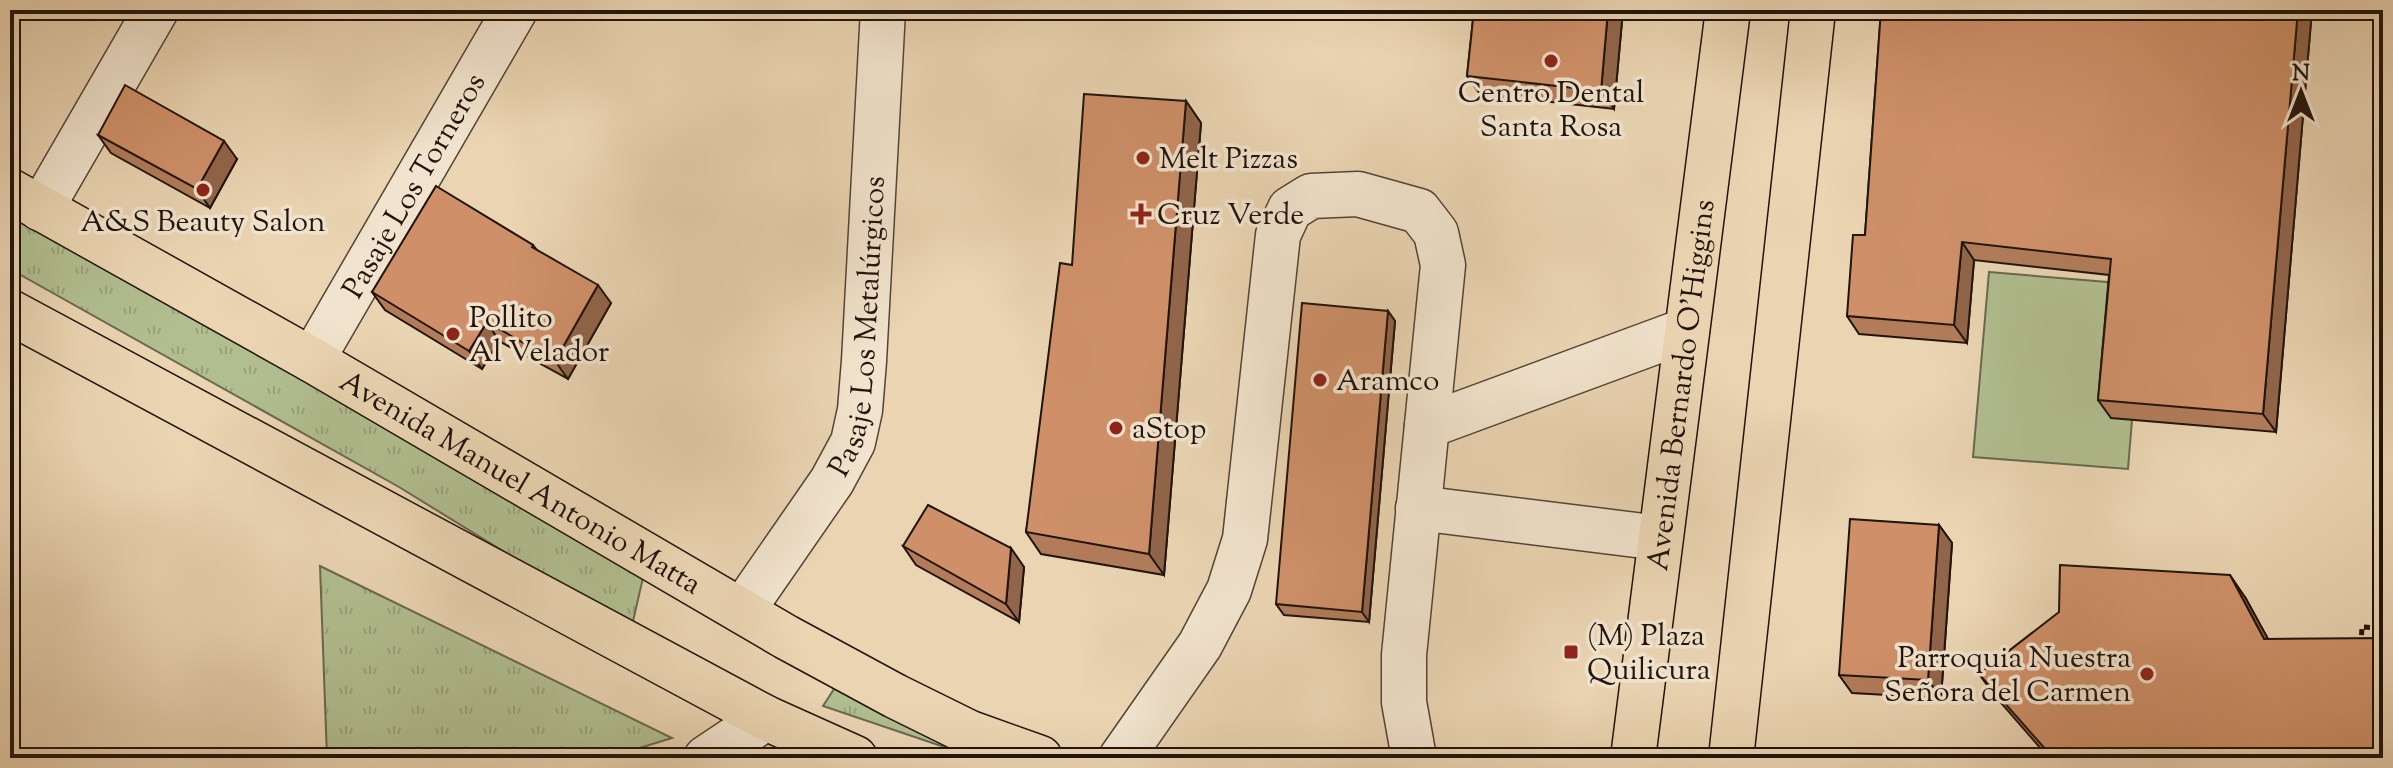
<svg xmlns="http://www.w3.org/2000/svg" width="2393" height="768" viewBox="0 0 2393 768" font-family="'Sorts Mill Goudy',serif">
<style>
.grass{fill:url(#grass-tufts);stroke:#68694e;stroke-width:2}
.garden{fill:#b1be90;stroke:#68694e;stroke-width:2}
.lines{fill:none;stroke-linecap:round;stroke-linejoin:round}
.minor-casing{stroke:#524436;stroke-width:47}
.major-casing{stroke:#20140d;stroke-width:47}
.path{stroke:#20140d;stroke-width:5;stroke-dasharray:6 4;stroke-linecap:butt}
.minor{stroke:#f1e3cd;stroke-width:44}
.major{stroke:#ead4b2;stroke-width:44}
.wall{fill:#b27c5a;stroke:#20140d;stroke-width:2}
.shaded-wall{fill:#91654a;stroke:#20140d;stroke-width:2}
.building{fill:#cf9069;stroke:#20140d;stroke-width:2}
.poi-dot{fill:#8f2418;stroke:#f1e3cd;stroke-width:3}
.labels{text-anchor:middle;stroke-width:7;stroke-linejoin:round;paint-order:stroke}
.poi-label{font-size:30px;fill:#20140d;stroke:#f1e3cd;text-anchor:start}
.street-label{font-size:30px;fill:#20140d;stroke:#f1e3cd}
</style>
<defs>
<pattern id="grass-tufts" width="24" height="20" patternUnits="userSpaceOnUse" patternTransform="scale(2)"><rect width="24" height="20" fill="#b1be90"/><path d="M3 7l-1-3M5 7V3M7 7l1-3M15 17l-1-3M17 17v-4M19 17l1-3" fill="none" stroke="#98a27b"/></pattern>
</defs>
<rect width="100%" height="100%" fill="#ead4b2"/>
<filter id="stains"><feTurbulence type="fractalNoise" baseFrequency=".0025" numOctaves="4"/><feColorMatrix values="0 0 0 0 .2 0 0 0 0 .09 0 0 0 0 .02 0 0 0 .5 -.17"/></filter>
<radialGradient id="worn" r=".72"><stop offset=".6" stop-color="#630" stop-opacity="0"/><stop offset="1" stop-color="#630" stop-opacity=".3"/></radialGradient>
<path class="grass" d="M 10,210 L 645,569 L 631,630 L 399,487 L 10,269 Z
M 320,566 L 672,738 L 607,758 L 327,758 Z
M 836,686 L 955,745 L 953,750 L 823,706 Z"/>
<path class="garden" d="M 1989,272 L 2143,285 L 2128,469 L 1973,457 Z"/>
<g class="lines">
<g class="minor-casing">
<g id="minor">
<path d="M 41,209 L 156,10"/>
<path id="s1" d="M 312,360 L 515,10"/>
<path d="M 1427,426 L 1687,330"/>
<path d="M 1418,508 L 1660,538"/>
<path id="s2" d="M 742,611 L 832,481 L 853,442 L 860,410 L 864,361 L 883,10"/>
<path d="M 706,758 L 766,718"/>
<path d="M 1121,758 L 1200,645 L 1229,590 L 1245,539 L 1278,235 L 1290,209 L 1311,196 L 1358,194 L 1419,211 L 1436,233 L 1443,265 L 1404,655 L 1404,702 L 1414,758"/>
</g>
</g>
<g class="major-casing">
<g id="major">
<path id="s3" d="M 10,191 L 312,360 L 786,637 L 895,696 L 970,733 L 1040,758"/>
<path d="M 10,312 L 766,718 L 855,758"/>
<path id="s4" d="M 1633,758 L 1728,10"/>
<path d="M 1731,758 L 1813,10"/>
</g>
</g>
<path class="path" d="M 2361,645 L 2362,627 L 2383,628"/>
<use href="#minor" class="minor"/>
<use href="#major" class="major"/>
</g>
<path class="wall" d="M 1474,10 L 1623,10 L 1614,109 L 1480,94 L 1467,76 Z
M 1881,10 L 2312,10 L 2276,432 L 2111,418 L 2098,400 L 2109,275 L 1974,260 L 1967,343 L 1859,334 L 1847,316 L 1865,235 Z
M 1186,101 L 1201,123 L 1164,575 L 1041,554 L 1026,532 L 1072,265 Z
M 98,135 L 237,159 L 210,208 L 111,153 Z
M 533,245 L 537,250 L 611,303 L 568,379 L 499,341 L 482,369 L 385,310 L 372,292 Z
M 1388,311 L 1395,321 L 1369,622 L 1284,615 L 1276,604 Z
M 1939,525 L 1952,543 L 1941,698 L 1852,693 L 1839,675 Z
M 903,546 L 1024,567 L 1019,622 L 916,565 Z
M 2245,597 L 2268,639 L 2383,758 L 2049,758 L 1995,696 L 1979,674 Z"/>
<path class="shaded-wall" d="M 1608,10 L 1623,10 L 1614,109 L 1601,91 Z
M 2298,10 L 2312,10 L 2276,432 L 2263,414 Z
M 1186,101 L 1201,123 L 1164,575 L 1149,554 Z
M 224,141 L 237,159 L 210,208 L 197,189 Z
M 1962,242 L 1974,260 L 1967,343 L 1954,325 Z
M 598,285 L 611,303 L 568,379 L 555,361 Z
M 1388,311 L 1395,321 L 1369,622 L 1362,612 Z
M 487,322 L 499,341 L 482,369 L 469,351 Z
M 1939,525 L 1952,543 L 1941,698 L 1928,680 Z
M 1011,548 L 1024,567 L 1019,622 L 1006,604 Z
M 2230,575 L 2245,597 L 2280,661 L 2264,639 Z"/>
<path class="building" d="M 1474,10 L 1608,10 L 1601,91 L 1467,76 Z
M 1881,10 L 2298,10 L 2263,414 L 2098,400 L 2111,259 L 1962,242 L 1954,325 L 1847,316 L 1853,235 L 1865,235 Z
M 125,85 L 224,141 L 197,189 L 98,135 Z
M 1084,94 L 1186,101 L 1149,554 L 1026,532 L 1060,263 L 1072,265 Z
M 436,186 L 533,245 L 532,247 L 598,285 L 555,361 L 487,322 L 469,351 L 372,292 Z
M 1302,303 L 1388,311 L 1362,612 L 1276,604 Z
M 928,505 L 1011,548 L 1006,604 L 903,546 Z
M 1850,519 L 1939,525 L 1928,680 L 1839,675 Z
M 2060,565 L 2230,575 L 2264,639 L 2383,638 L 2383,758 L 2201,758 L 2047,751 L 1979,674 L 2059,612 Z"/>
<g class="poi-dot">
<circle cx="1551" cy="61" r="8"/>
<circle cx="1143" cy="158" r="8"/>
<circle cx="203" cy="190" r="8"/>
<path d="M1137 202h8v8h8v8h-8v8h-8v-8h-8v-8h8z"/>
<circle cx="453" cy="334" r="8"/>
<circle cx="1320" cy="380" r="8"/>
<circle cx="1116" cy="428" r="8"/>
<rect x="1563" y="644" width="16" height="16" rx="4"/>
<circle cx="2147" cy="674" r="8"/>
</g>
<g class="labels">
<g class="poi-label">
<text x="1551" y="102" text-anchor="middle">Centro Dental<tspan x="1551" dy="34">Santa Rosa</tspan></text>
<text x="1159" y="168">Melt Pizzas</text>
<text x="1157" y="224">Cruz Verde</text>
<text x="203" y="231" text-anchor="middle">A&amp;S Beauty Salon</text>
<text x="469" y="327">Pollito<tspan x="469" dy="34">Al Velador</tspan></text>
<text x="1336" y="390">Aramco</text>
<text x="1132" y="438">aStop</text>
<text x="1587" y="645">(M) Plaza<tspan x="1587" dy="34">Quilicura</tspan></text>
<text x="2131" y="667" text-anchor="end">Parroquia Nuestra<tspan x="2131" dy="34">Señora del Carmen</tspan></text>
</g>
<g class="street-label">
<text dy="10" stroke="none"><textPath href="#s1" startOffset="202">Pasaje Los Torneros</textPath></text>
<text dy="10" stroke="none"><textPath href="#s2" startOffset="318">Pasaje Los Metalúrgicos</textPath></text>
<text dy="10" stroke="none"><textPath href="#s4" startOffset="376">Avenida Bernardo O'Higgins</textPath></text>
<text dy="10" stroke="none"><textPath href="#s3" startOffset="588">Avenida Manuel Antonio Matta</textPath></text>
</g>
</g>
<rect width="2393" height="768" fill="none" stroke="#ead4b2" stroke-width="40"/>
<rect x="12" y="12" width="2369" height="744" fill="none" stroke="#20140d" stroke-width="4"/>
<rect x="20" y="20" width="2353" height="728" fill="none" stroke="#20140d" stroke-width="2"/>
<g transform="translate(2301 92)" stroke="#f1e3cd" stroke-width="6" paint-order="stroke">
<path d="M0-6L14 30L0 20L-14 30Z" fill="#20140d"/>
<text y="-12" font-size="22" font-weight="bold" text-anchor="middle" fill="#20140d">N</text>
</g>
<rect width="100%" height="100%" filter="url(#stains)"/>
<rect width="100%" height="100%" fill="url(#worn)"/>
</svg>
